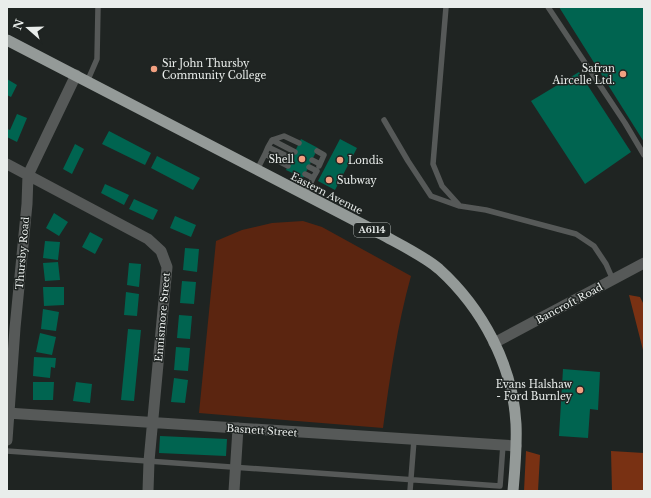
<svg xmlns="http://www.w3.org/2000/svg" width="651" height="498" viewBox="0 0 651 498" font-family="'Libre Baskerville',serif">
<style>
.green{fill:#5b2510}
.forest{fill:#793113}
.building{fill:#006450}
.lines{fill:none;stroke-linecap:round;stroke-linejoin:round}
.service{stroke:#565958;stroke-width:5.5}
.minor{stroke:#565958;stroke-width:11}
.trunk{stroke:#949a98;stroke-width:11}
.poi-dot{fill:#f2a081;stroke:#1f2422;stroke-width:1.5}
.labels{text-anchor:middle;stroke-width:3;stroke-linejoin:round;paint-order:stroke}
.shield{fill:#1f2422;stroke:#acb1af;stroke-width:1}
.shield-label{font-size:9px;font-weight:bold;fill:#e9edeb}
.poi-label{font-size:10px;fill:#e9edeb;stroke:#1f2422;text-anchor:start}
.street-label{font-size:10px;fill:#e9edeb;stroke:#1f2422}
</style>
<rect width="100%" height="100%" fill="#1f2422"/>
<path class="green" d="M 303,221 L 322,227 L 411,276 C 397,326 390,377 383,428 L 199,413 L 216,241 L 242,230 L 272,223 Z"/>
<path class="forest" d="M 629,295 L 640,297 L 644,305 L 644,354 Z
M 526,451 L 540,455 L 538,491 L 524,491 Z
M 611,451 L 644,453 L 644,491 L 612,491 Z"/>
<path class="building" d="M 559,7 L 644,7 L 644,142 Z
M 579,72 L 631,152 L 585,184 L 531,101 Z
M 7,79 L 17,85 L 11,97 L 7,95 Z
M 17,114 L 27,118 L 17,142 L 7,137 L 7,129 L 10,130 Z
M 109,131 L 151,153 L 145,165 L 102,144 Z
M 301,139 L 318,148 L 303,178 L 286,170 Z
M 340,139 L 357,148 L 335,190 L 318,181 Z
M 75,144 L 84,149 L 72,174 L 63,169 Z
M 157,156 L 200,178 L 193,190 L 151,168 Z
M 105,184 L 129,195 L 124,205 L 101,193 Z
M 134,199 L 158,210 L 153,220 L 129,209 Z
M 54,213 L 68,222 L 59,236 L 46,228 Z
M 175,216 L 196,225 L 191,237 L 170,228 Z
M 90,232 L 103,239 L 95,254 L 82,247 Z
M 45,241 L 60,242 L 58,260 L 43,258 Z
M 185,248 L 199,249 L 197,272 L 183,270 Z
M 58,262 L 60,280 L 45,281 L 43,263 Z
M 129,263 L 141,264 L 139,287 L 127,285 Z
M 182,281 L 196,282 L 194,304 L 180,303 Z
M 43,287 L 64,287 L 64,305 L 44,306 Z
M 126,292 L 139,294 L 137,316 L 124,315 Z
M 43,309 L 59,312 L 56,331 L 41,329 Z
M 179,315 L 192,316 L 190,339 L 177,338 Z
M 128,329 L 141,330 L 134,401 L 121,400 Z
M 40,333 L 56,337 L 52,355 L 36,352 Z
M 176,347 L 190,348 L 188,371 L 174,370 Z
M 34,357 L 56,358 L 55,368 L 51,367 L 50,378 L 33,376 Z
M 563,369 L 600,372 L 598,410 L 590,409 L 588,438 L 559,436 Z
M 174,378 L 188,380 L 185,403 L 171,402 Z
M 33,382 L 54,382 L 53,400 L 33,400 Z
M 76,382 L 92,384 L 90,403 L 73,401 Z
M 160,436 L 227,439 L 226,456 L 159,453 Z"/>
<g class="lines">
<path class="service" d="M 446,7 L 433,164 L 442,186 L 460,206 L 486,210 L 576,234 L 594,246 L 606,264 L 613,280
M 548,7 L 625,123 L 644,155
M 87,82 L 97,59 L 98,7
M 384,120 L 408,161 L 431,196 L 459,206
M 272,140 L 284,136 L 299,143
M 268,147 L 272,140 L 295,152
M 317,151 L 324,155 L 320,164
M 265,154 L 268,147 L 291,158
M 312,160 L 320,164 L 319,166
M 309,167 L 317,171 L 313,178
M 257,170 L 265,154 L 288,166
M 305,195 L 313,178 L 305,174
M 7,451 L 500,486 L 503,445
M 410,491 L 414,440"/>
<path class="minor" d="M 7,164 L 148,239 L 161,251 L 167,267 L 149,461 L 148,491
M 494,343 L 644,263
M 7,413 L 516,446
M 7,440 L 15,328 L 27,204 L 28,175 L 76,75
M 234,491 L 238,428"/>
<path class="trunk" d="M 7,40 L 381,234 C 399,244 424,256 439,269 C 482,308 513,365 516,424 C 517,446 515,469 513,491"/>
</g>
<g class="poi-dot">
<circle cx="154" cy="69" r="4"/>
<circle cx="623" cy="74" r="4"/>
<circle cx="302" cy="159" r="4"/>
<circle cx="340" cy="160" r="4"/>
<circle cx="329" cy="180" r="4"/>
<circle cx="580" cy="390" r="4"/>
</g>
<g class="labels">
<rect class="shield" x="354" y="223" width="36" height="14" rx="3"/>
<g class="shield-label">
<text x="372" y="233">A6114</text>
</g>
<g class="poi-label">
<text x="162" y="67">Sir John Thursby<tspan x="162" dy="12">Community College</tspan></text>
<text x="615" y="72" text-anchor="end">Safran<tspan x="615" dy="12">Aircelle Ltd.</tspan></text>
<text x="294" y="163" text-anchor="end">Shell</text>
<text x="348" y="164">Londis</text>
<text x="337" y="184">Subway</text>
<text x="572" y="388" text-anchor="end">Evans Halshaw<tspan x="572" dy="12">- Ford Burnley</tspan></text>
</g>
<g class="street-label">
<text transform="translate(327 193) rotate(27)" y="4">Eastern Avenue</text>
<text transform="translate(22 253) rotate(-85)" y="4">Thursby Road</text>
<text transform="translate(569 303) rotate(-28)" y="4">Bancroft Road</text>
<text transform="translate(162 317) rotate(-85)" y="4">Ennismore Street</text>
<text transform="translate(262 430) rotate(4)" y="4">Basnett Street</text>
</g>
</g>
<rect width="651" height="498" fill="none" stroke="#e9edeb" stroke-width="16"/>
<g transform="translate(28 28) rotate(290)" stroke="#1f2422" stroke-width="3" paint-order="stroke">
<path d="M0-3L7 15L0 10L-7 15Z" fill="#e9edeb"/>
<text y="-6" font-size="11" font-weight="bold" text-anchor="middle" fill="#e9edeb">N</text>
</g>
</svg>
